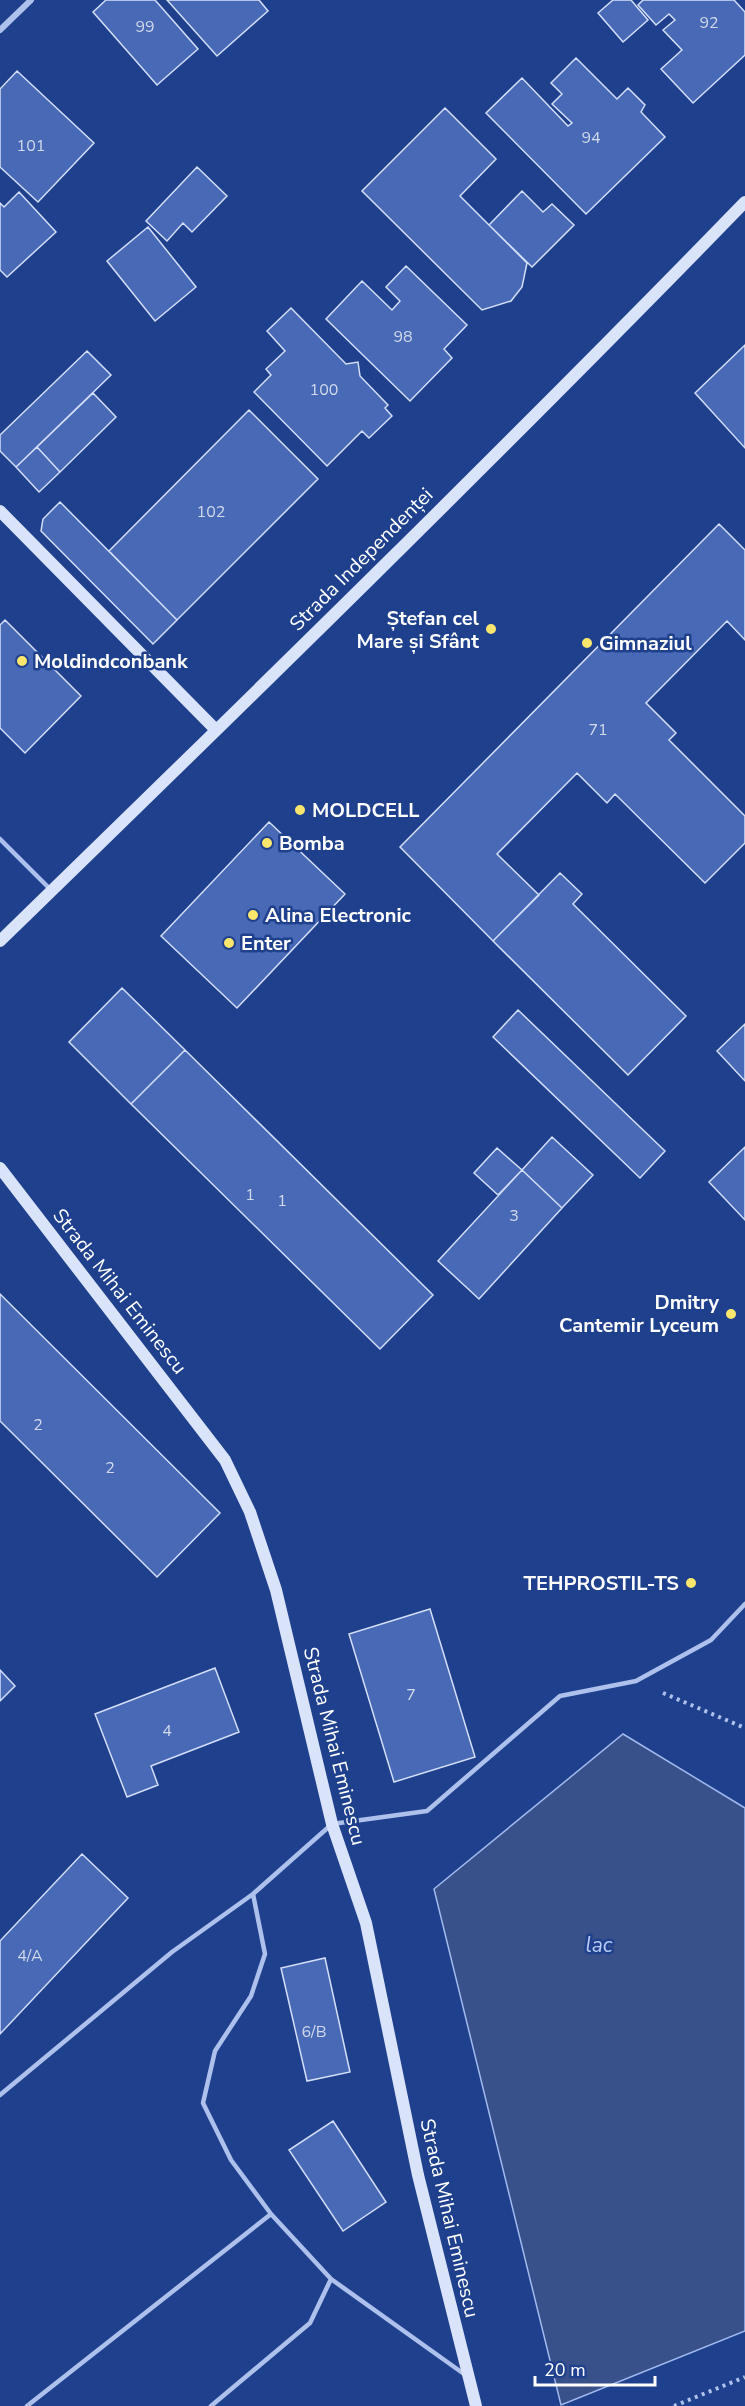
<svg xmlns="http://www.w3.org/2000/svg" width="745" height="2406" viewBox="0 0 745 2406" font-family="'Nunito Sans',sans-serif">
<style>
.water{fill:#39518a;stroke:#a1baee;stroke-width:1.5}
.building{fill:#4869b5;stroke:#d3def9;stroke-width:1.5}
.lines{fill:none;stroke-linecap:round;stroke-linejoin:round}
.path{stroke:#adc1ec;stroke-width:4;stroke-dasharray:3 4.5;stroke-linecap:butt}
.lane{stroke:#adc1ec;stroke-width:4.5}
.street{stroke:#adc1ec;stroke-width:6}
.secondary{stroke:#d9e3f9;stroke-width:12}
.poi-dot{fill:#fae66d;stroke:#1f408d;stroke-width:2}
.labels{text-anchor:middle;stroke-width:5;stroke-linejoin:round;paint-order:stroke}
.number-label{font-size:16px;fill:#d1daec}
.street-label{font-size:20px;fill:#fff;stroke:#1f408d}
.poi-label{font-size:20px;font-weight:bold;fill:#fff;stroke:#1f408d;text-anchor:start}
.water-label{font-size:21px;font-style:italic;fill:#b9cbf3;stroke:#1f408d}
</style>
<rect width="100%" height="100%" fill="#1f408d"/>
<path class="water" d="M 623,1734 L 745,1808 L 745,2331 L 561,2405 L 434,1889 Z"/>
<path class="building" d="M 106,0 L 155,0 L 198,49 L 157,85 L 93,12 Z
M 167,0 L 259,0 L 268,11 L 217,56 Z
M 613,0 L 631,0 L 648,20 L 623,42 L 598,13 Z
M 643,0 L 734,0 L 745,12 L 745,55 L 693,103 L 661,69 L 682,50 L 663,30 L 675,20 L 669,14 L 656,25 L 638,5 Z
M 576,58 L 617,99 L 628,88 L 645,105 L 641,112 L 665,137 L 586,214 L 486,113 L 522,78 L 568,126 L 572,123 L 552,104 L 562,94 L 551,83 Z
M 17,71 L 94,143 L 38,202 L 0,167 L 0,89 Z
M 445,108 L 496,159 L 460,196 L 527,263 L 522,287 L 511,301 L 482,310 L 362,191 Z
M 197,167 L 227,196 L 192,232 L 183,223 L 167,241 L 146,221 Z
M 522,191 L 543,212 L 552,204 L 574,225 L 532,267 L 489,225 Z
M 19,192 L 56,232 L 7,277 L 0,270 L 0,203 L 4,207 Z
M 148,227 L 196,287 L 155,321 L 107,261 Z
M 406,266 L 467,325 L 444,349 L 452,358 L 410,401 L 326,319 L 362,281 L 392,310 L 400,301 L 386,287 Z
M 291,308 L 346,364 L 358,362 L 360,376 L 388,405 L 385,408 L 392,416 L 369,438 L 362,431 L 327,466 L 254,392 L 271,375 L 266,369 L 285,351 L 267,331 Z
M 745,345 L 745,448 L 695,393 Z
M 87,351 L 111,375 L 16,467 L 0,451 L 0,435 Z
M 93,393 L 116,417 L 60,472 L 37,447 Z
M 249,410 L 318,479 L 177,620 L 109,551 Z
M 37,447 L 60,472 L 39,492 L 16,467 Z
M 60,502 L 177,620 L 153,644 L 41,531 L 43,519 Z
M 719,524 L 745,550 L 745,640 L 727,621 L 646,703 L 676,733 L 669,740 L 745,816 L 745,843 L 705,883 L 615,794 L 607,803 L 577,773 L 497,854 L 539,895 L 493,941 L 400,847 Z
M 5,620 L 81,696 L 25,753 L 0,728 L 0,625 Z
M 269,822 L 345,894 L 237,1008 L 161,936 Z
M 560,873 L 582,894 L 573,904 L 686,1016 L 628,1075 L 493,941 Z
M 122,988 L 185,1050 L 131,1104 L 69,1042 Z
M 518,1010 L 665,1151 L 640,1178 L 493,1037 Z
M 745,1024 L 745,1081 L 717,1051 Z
M 185,1050 L 433,1295 L 380,1349 L 131,1104 Z
M 552,1137 L 593,1175 L 562,1208 L 522,1170 Z
M 745,1147 L 745,1220 L 709,1182 Z
M 497,1148 L 522,1170 L 498,1195 L 474,1173 Z
M 522,1170 L 562,1208 L 479,1299 L 438,1261 Z
M 0,1294 L 220,1513 L 157,1577 L 0,1421 Z
M 430,1609 L 475,1757 L 394,1782 L 349,1634 Z
M 215,1668 L 239,1732 L 151,1766 L 158,1785 L 127,1797 L 95,1714 Z
M 0,1670 L 15,1686 L 0,1701 Z
M 82,1854 L 128,1898 L 0,2034 L 0,1941 Z
M 325,1958 L 350,2072 L 307,2081 L 281,1968 Z
M 333,2121 L 386,2202 L 343,2231 L 289,2150 Z"/>
<g class="lines">
<path class="path" d="M 663,1693 L 745,1728
M 674,2406 L 745,2377"/>
<path class="lane" d="M 0,839 L 51,890
M 253,1894 L 265,1954 L 251,1996 L 215,2051 L 203,2103 L 231,2160 L 271,2214 L 331,2279 L 464,2374
M 0,2095 L 172,1952 L 253,1894 L 332,1824 L 427,1811 L 560,1696 L 636,1681 L 711,1640 L 745,1604
M 27,2406 L 271,2214
M 211,2406 L 310,2323 L 331,2279"/>
<path class="street" d="M 0,30 L 31,0"/>
<path class="secondary" d="M 0,511 L 216,730
M 0,941 C 251,697 501,453 745,202
M 0,1168 L 225,1460 L 250,1512 L 276,1590 L 332,1824 L 366,1923 L 418,2175 L 476,2406"/>
</g>
<g class="poi-dot">
<circle cx="491" cy="629" r="6"/>
<circle cx="587" cy="643" r="6"/>
<circle cx="22" cy="661" r="6"/>
<circle cx="300" cy="810" r="6"/>
<circle cx="267" cy="843" r="6"/>
<circle cx="253" cy="915" r="6"/>
<circle cx="229" cy="943" r="6"/>
<circle cx="731" cy="1314" r="6"/>
<circle cx="691" cy="1583" r="6"/>
</g>
<g class="labels">
<g class="number-label">
<text x="709" y="28">92</text>
<text x="145" y="32">99</text>
<text x="591" y="143">94</text>
<text x="31" y="151">101</text>
<text x="403" y="342">98</text>
<text x="324" y="395">100</text>
<text x="211" y="517">102</text>
<text x="598" y="735">71</text>
<text x="250" y="1200">1</text>
<text x="282" y="1206">1</text>
<text x="514" y="1221">3</text>
<text x="38" y="1430">2</text>
<text x="110" y="1473">2</text>
<text x="411" y="1700">7</text>
<text x="167" y="1736">4</text>
<text x="30" y="1961">4/A</text>
<text x="314" y="2037">6/B</text>
</g>
<g class="street-label">
<text transform="translate(361 559) rotate(-45)" y="7">Strada Independenței</text>
<text transform="translate(120 1291) rotate(52)" y="7">Strada Mihai Eminescu</text>
<text transform="translate(335 1746) rotate(76)" y="7">Strada Mihai Eminescu</text>
<text transform="translate(450 2218) rotate(77)" y="7">Strada Mihai Eminescu</text>
</g>
<g class="poi-label">
<text x="479" y="625" text-anchor="end">Ștefan cel<tspan x="479" dy="23">Mare și Sfânt</tspan></text>
<text x="599" y="650">Gimnaziul</text>
<text x="34" y="668">Moldindconbank</text>
<text x="312" y="817">MOLDCELL</text>
<text x="279" y="850">Bomba</text>
<text x="265" y="922">Alina Electronic</text>
<text x="241" y="950">Enter</text>
<text x="719" y="1309" text-anchor="end">Dmitry<tspan x="719" dy="23">Cantemir Lyceum</tspan></text>
<text x="679" y="1590" text-anchor="end">TEHPROSTIL-TS</text>
</g>
<g class="water-label">
<text x="599" y="1952">lac</text>
</g>
</g>
<path d="M535 2376v9h120v-9" fill="none" stroke="#ffffff" stroke-width="3"/>
<text x="544" y="2376" font-size="18" fill="#ffffff" stroke="#1f408d" stroke-width="4.5" paint-order="stroke">20 m</text>
</svg>
